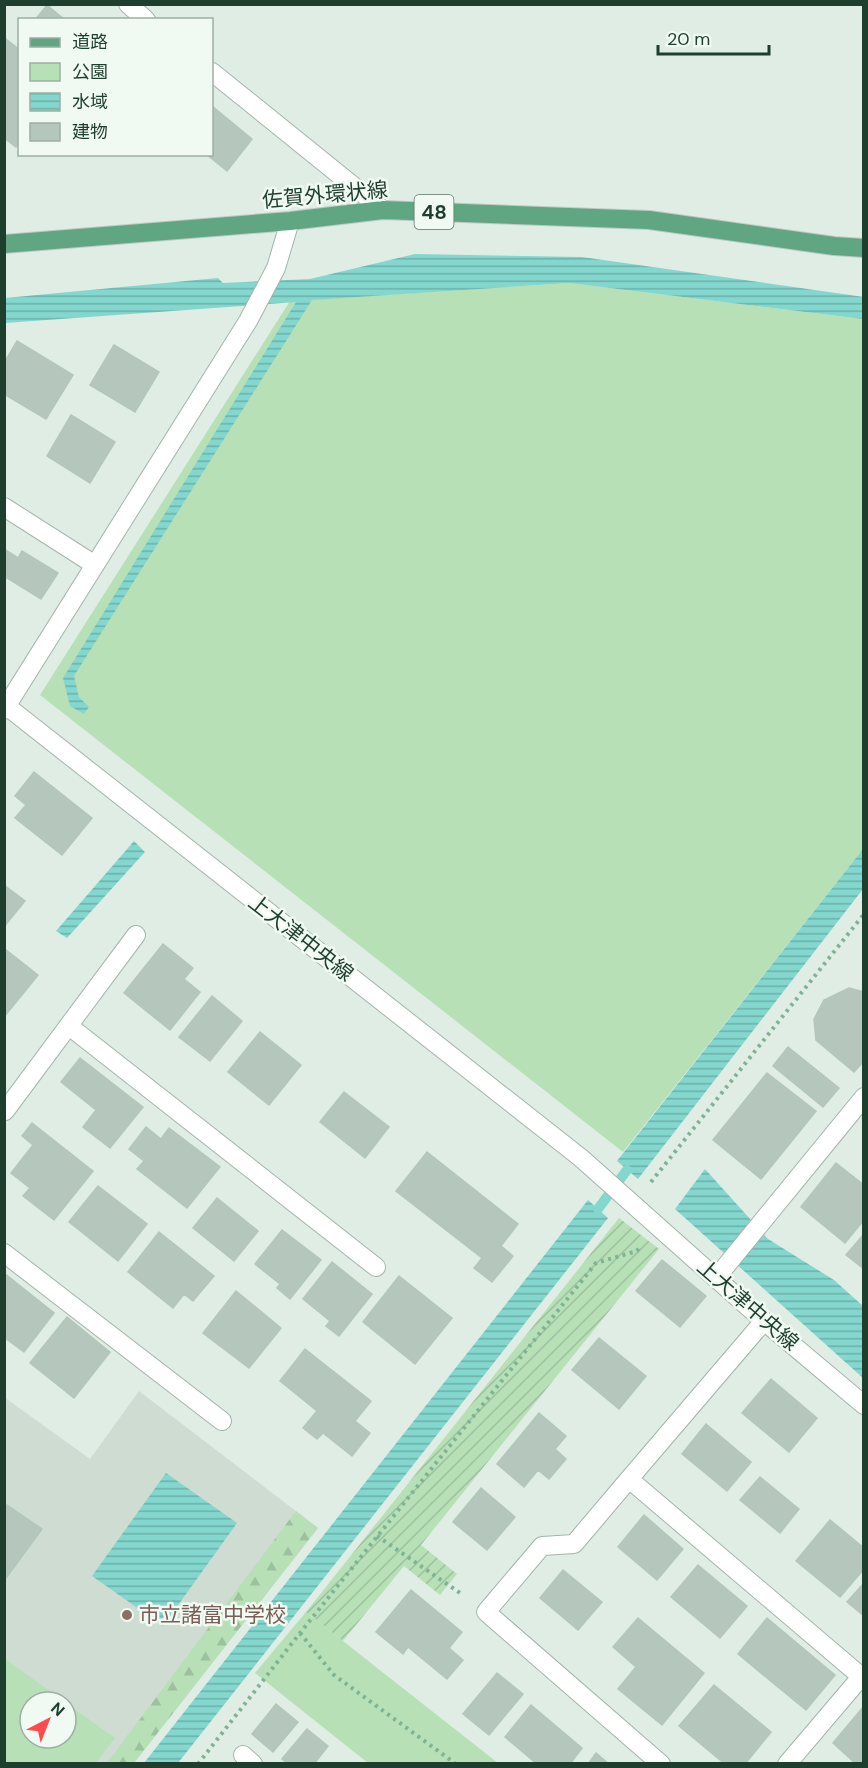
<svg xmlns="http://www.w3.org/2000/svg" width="868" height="1768" viewBox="0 0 868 1768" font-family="'DM Sans','Noto Sans JP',sans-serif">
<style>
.built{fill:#cedcd2;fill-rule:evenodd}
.forest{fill:url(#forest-firs)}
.park{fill:#b7e0b7}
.garden{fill:url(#garden-furrows)}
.water{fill:url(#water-rules)}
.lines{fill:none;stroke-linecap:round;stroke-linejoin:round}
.stream{stroke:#83d7ce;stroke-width:10}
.building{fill:#b5c7bc;stroke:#b2c7b9;stroke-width:1.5}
.minor-casing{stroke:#a2b5aa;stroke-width:20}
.tertiary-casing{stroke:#a2b5aa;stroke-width:20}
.primary-casing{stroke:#c0c9c4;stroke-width:20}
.path{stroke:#7eb394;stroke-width:4;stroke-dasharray:3 4.5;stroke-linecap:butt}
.minor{stroke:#fff;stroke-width:18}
.tertiary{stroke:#fff;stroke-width:18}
.primary{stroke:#61a682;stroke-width:18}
.education-dot{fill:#8d6e63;stroke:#f1f9f3;stroke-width:2}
.labels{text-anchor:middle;stroke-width:5;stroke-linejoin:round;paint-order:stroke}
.shield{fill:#f1f9f3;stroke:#5e7769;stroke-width:1.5}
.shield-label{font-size:20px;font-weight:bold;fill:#1f3f2e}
.street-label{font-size:21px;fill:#1f3f2e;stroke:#f1f9f3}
.education-label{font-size:21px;fill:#785e54;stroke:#f1f9f3;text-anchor:start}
</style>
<defs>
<pattern id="forest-firs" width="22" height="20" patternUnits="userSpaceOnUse" patternTransform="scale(1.5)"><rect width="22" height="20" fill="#b7e0b7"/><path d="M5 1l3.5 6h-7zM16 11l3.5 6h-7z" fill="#9dc19e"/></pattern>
<pattern id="garden-furrows" width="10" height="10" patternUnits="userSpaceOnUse" patternTransform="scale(1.5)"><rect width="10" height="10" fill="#b7e0b7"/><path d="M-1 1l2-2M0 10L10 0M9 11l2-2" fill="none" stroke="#9dc19e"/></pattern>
<pattern id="water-rules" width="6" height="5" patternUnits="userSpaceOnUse" patternTransform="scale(1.5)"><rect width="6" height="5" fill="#83d7ce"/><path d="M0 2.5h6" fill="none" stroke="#6bb0a8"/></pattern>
</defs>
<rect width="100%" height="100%" fill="#e0ede4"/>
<path class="built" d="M 139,1391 L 318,1528 L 134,1763 L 5,1763 L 4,1397 L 90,1459 ZM 30,1702 L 66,1702 L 66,1738 L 30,1738 Z"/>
<path class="forest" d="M 296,1511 L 318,1528 L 134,1763 L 107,1763 Z"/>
<path class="park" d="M 569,283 L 863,319 L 863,849 L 623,1152 L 40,695 L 290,301 Z
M 306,1612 L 498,1763 L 368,1763 L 255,1673 Z
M 5,1659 L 65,1702 L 30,1702 L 30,1738 L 66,1738 L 66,1703 L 115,1738 L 96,1763 L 5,1763 Z"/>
<path class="garden" d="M 619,1218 L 659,1249 L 421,1545 L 457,1574 L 440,1595 L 404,1566 L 343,1641 L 306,1612 Z"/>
<path class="water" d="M 415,254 L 582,257 L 864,297 L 863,319 L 569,283 L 312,300 L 74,676 L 79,697 L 89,707 L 84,714 L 70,706 L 63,678 L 296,302 L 5,323 L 5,298 L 218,278 L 223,283 L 310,279 Z
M 134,841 L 145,852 L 67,938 L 56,931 Z
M 863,849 L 863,889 L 638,1179 L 617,1161 Z
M 705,1169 L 768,1239 L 834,1280 L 863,1306 L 863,1378 L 675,1209 Z
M 588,1200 L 608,1218 L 178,1763 L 144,1763 Z
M 166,1473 L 237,1523 L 163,1626 L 92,1576 Z"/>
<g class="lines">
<path class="stream" d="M 598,1209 L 627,1170"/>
</g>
<path class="building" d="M 47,5 L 65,20 L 35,20 Z
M 6,39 L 20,50 L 20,142 L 16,147 L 4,138 Z
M 212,106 L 252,139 L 227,171 L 206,154 L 212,154 Z
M 17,341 L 73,375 L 46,419 L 4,394 L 4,363 Z
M 114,345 L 159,372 L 135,412 L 90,385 Z
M 71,415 L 115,442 L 90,483 L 47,456 Z
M 4,549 L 18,558 L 22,551 L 58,573 L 41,599 L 4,576 Z
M 34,772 L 92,818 L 62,855 L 15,818 L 26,805 L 15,796 Z
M 4,885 L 25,901 L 4,927 Z
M 163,944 L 193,968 L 184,979 L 200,992 L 170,1030 L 124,993 Z
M 5,949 L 38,975 L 4,1017 L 4,949 Z
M 849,988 L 864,992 L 864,1061 L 854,1072 L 816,1040 L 814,1019 L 824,1000 Z
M 212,996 L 242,1021 L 210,1061 L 179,1037 Z
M 260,1032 L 301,1065 L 269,1105 L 228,1072 Z
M 788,1047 L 839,1088 L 823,1107 L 773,1066 Z
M 80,1058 L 143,1107 L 110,1148 L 83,1127 L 96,1110 L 61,1082 Z
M 767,1073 L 816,1111 L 761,1179 L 713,1140 Z
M 344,1092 L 389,1127 L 365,1158 L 320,1122 Z
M 32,1123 L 93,1171 L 54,1220 L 23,1196 L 30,1188 L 11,1173 L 33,1145 L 22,1136 Z
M 146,1127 L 161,1139 L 169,1128 L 220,1167 L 187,1208 L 137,1169 L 144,1161 L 129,1149 Z
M 427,1152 L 518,1224 L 501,1246 L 513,1256 L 492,1282 L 474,1268 L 482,1258 L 396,1191 Z
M 836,1163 L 864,1185 L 864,1220 L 845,1243 L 801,1207 Z
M 98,1186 L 147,1224 L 118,1261 L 69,1222 Z
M 217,1198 L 258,1231 L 234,1261 L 193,1228 Z
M 282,1230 L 321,1260 L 290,1299 L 277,1288 L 280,1284 L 255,1264 Z
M 159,1232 L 214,1276 L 193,1301 L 184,1294 L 173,1308 L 128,1272 Z
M 864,1234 L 864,1269 L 846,1255 Z
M 662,1260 L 706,1296 L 680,1327 L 636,1291 Z
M 332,1262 L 372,1294 L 339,1336 L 326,1326 L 330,1321 L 303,1299 Z
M 4,1273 L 54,1313 L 24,1352 L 4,1337 Z
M 399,1276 L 452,1318 L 415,1364 L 363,1322 Z
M 236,1291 L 281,1328 L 249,1368 L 203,1333 Z
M 67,1317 L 110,1352 L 74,1398 L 30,1363 Z
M 599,1338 L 646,1376 L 619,1409 L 572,1370 Z
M 305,1349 L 371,1401 L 355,1421 L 370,1433 L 352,1456 L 323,1433 L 317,1439 L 303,1428 L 317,1411 L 280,1381 Z
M 771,1379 L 817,1418 L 789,1452 L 742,1413 Z
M 539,1413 L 566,1436 L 555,1449 L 566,1459 L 549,1479 L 538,1470 L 524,1487 L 497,1464 Z
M 706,1424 L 751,1462 L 727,1491 L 682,1454 Z
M 760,1477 L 799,1509 L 780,1533 L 740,1500 Z
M 481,1488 L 515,1517 L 487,1550 L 453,1522 Z
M 4,1503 L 42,1529 L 4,1581 Z
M 644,1515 L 683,1549 L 657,1580 L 618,1547 Z
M 830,1520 L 864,1548 L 864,1569 L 840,1597 L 796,1561 Z
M 698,1565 L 747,1606 L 720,1638 L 671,1597 Z
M 563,1570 L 602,1602 L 578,1630 L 540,1598 Z
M 864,1583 L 864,1616 L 847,1602 Z
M 411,1590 L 462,1632 L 449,1648 L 463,1660 L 447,1679 L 408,1647 L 403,1654 L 376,1632 Z
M 638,1618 L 704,1673 L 662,1725 L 618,1689 L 636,1667 L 613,1647 Z
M 767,1618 L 835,1675 L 806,1710 L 738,1654 Z
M 497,1673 L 523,1694 L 489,1735 L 463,1714 Z
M 714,1685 L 771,1732 L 745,1764 L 725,1764 L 679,1726 Z
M 276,1704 L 298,1722 L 273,1752 L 252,1734 Z
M 531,1705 L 582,1748 L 570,1764 L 537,1764 L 505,1737 Z
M 864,1706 L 864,1764 L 856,1764 L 833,1743 Z
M 307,1729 L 328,1746 L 314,1764 L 288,1764 L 282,1759 Z
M 596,1753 L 609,1764 L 588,1764 Z"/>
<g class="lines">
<g class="minor-casing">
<path id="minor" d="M 128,4 L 146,20
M 212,72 L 383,210
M 4,507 L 95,565
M 4,710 L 248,321 L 276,268 L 290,221
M 69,1026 L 376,1267
M 5,1111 L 136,935
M 4,1253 L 222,1421
M 716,1278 L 864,1097
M 764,1321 L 629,1479 L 864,1679
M 629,1479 L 574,1544 L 542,1546 L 486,1612 L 661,1764
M 243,1755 L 253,1764
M 787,1764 L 861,1677"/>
</g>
<g class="tertiary-casing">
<path id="tertiary" d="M 4,704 L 581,1158 L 764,1321 L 864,1405"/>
</g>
<g class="primary-casing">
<path id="primary" d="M 4,244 L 290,221 L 383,210 L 649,220 L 834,246 L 864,248"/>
</g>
<path class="path" d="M 651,1182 L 864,914
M 377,1536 L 463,1595
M 300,1633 L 334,1675 L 456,1764
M 198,1764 L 300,1633 L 596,1263 L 637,1251 L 639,1248"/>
<use href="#minor" class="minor"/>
<use href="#tertiary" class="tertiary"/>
<use href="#primary" class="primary"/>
</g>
<circle class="education-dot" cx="127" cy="1615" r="6"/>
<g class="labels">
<rect class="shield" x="414.5" y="195" width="39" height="34" rx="4.5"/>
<g class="shield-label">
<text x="434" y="219">48</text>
</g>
<g class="street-label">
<text transform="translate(325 195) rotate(-5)" y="7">佐賀外環状線</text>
<text transform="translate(301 938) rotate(38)" y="7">上大津中央線</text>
<text transform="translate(748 1305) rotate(41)" y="7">上大津中央線</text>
</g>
<g class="education-label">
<text x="139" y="1622">市立諸富中学校</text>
</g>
</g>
<rect width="868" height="1768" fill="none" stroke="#1f3f2e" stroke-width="12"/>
<rect x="18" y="18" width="195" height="138" fill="#f1f9f3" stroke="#9dafa4" stroke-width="1.5"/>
<rect x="30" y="38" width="30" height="9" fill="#61a682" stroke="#9dafa4" stroke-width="1.5"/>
<text x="72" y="48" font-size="18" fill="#1f3f2e">道路</text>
<rect x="30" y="63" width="30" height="18" fill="#b7e0b7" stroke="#9dafa4" stroke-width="1.5"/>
<text x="72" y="78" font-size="18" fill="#1f3f2e">公園</text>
<rect x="30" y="93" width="30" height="18" fill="url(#water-rules)" stroke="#9dafa4" stroke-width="1.5"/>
<text x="72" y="108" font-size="18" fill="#1f3f2e">水域</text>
<rect x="30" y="123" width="30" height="18" fill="#b5c7bc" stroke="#9dafa4" stroke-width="1.5"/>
<text x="72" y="138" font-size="18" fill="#1f3f2e">建物</text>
<g transform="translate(48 1720) rotate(42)"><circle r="28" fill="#f1f9f3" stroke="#9dafa4" stroke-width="1.5"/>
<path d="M0-4.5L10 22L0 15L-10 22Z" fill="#fe4c4e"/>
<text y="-9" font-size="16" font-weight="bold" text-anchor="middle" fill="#1f3f2e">N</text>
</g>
<path d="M658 45v9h111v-9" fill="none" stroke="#1f3f2e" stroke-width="3"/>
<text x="667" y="45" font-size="18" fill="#1f3f2e" stroke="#f1f9f3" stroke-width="4.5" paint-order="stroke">20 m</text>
</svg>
